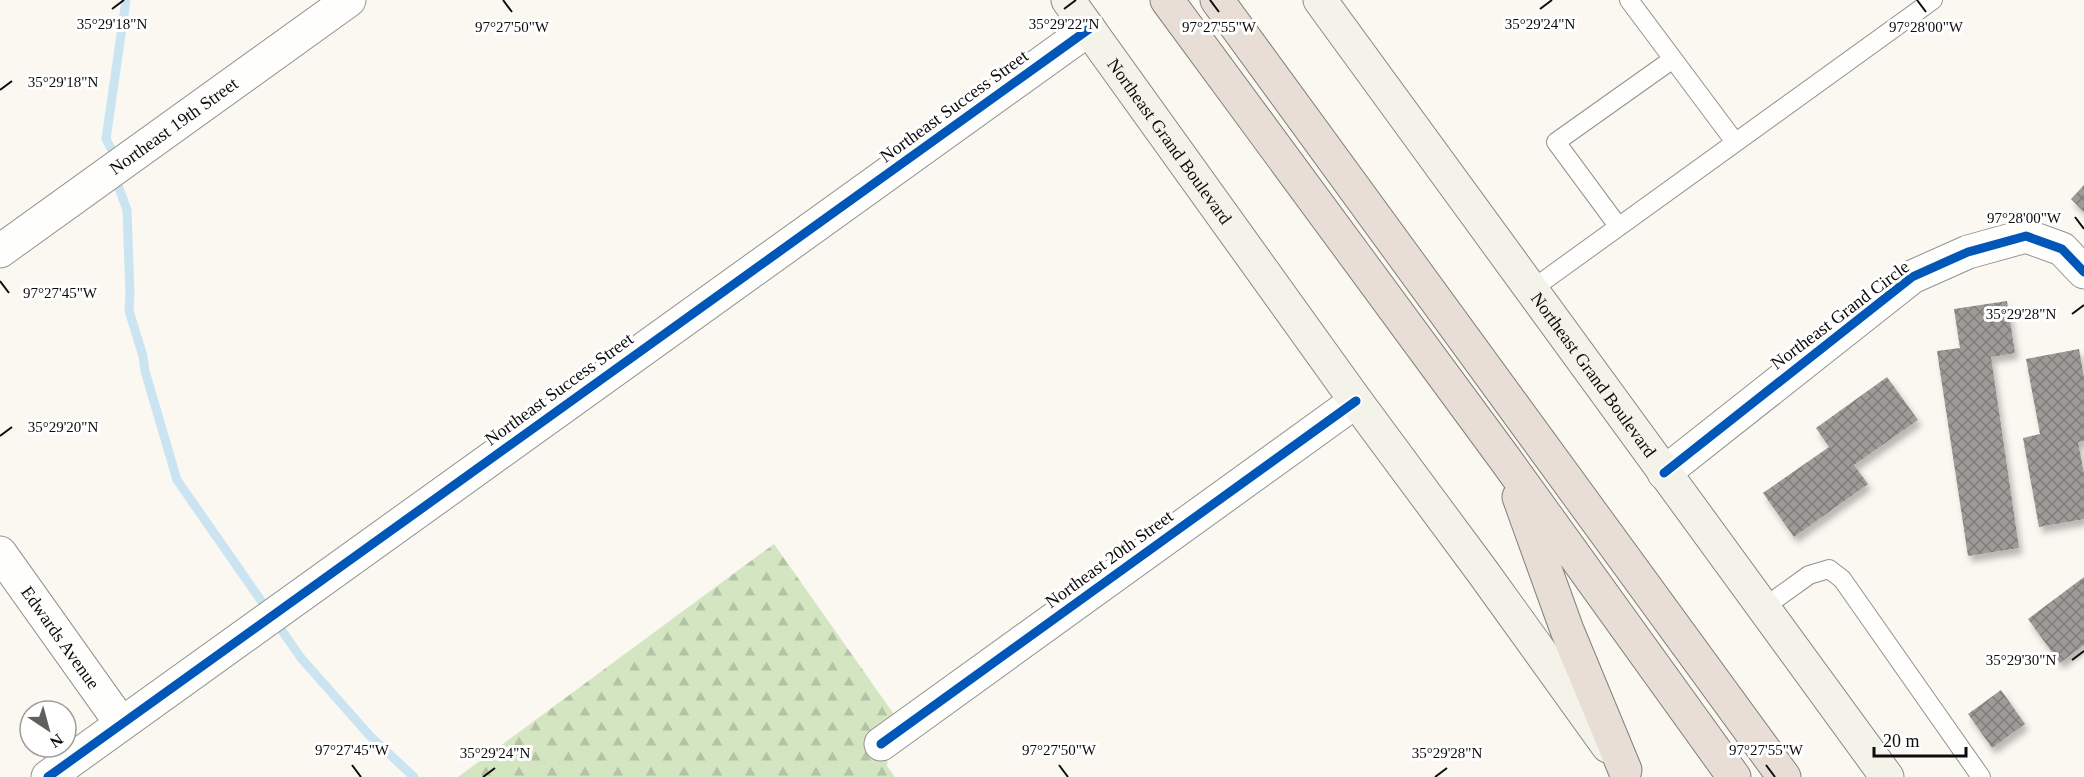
<svg xmlns="http://www.w3.org/2000/svg" width="2084" height="777" viewBox="0 0 2084 777" font-family="'Times New Roman',serif">
<style>
.forest{fill:url(#forest-firs)}
.lines{fill:none;stroke-linecap:round;stroke-linejoin:round}
.stream{stroke:#cae4f2;stroke-width:9}
.building{fill:url(#building-cross-hatch);filter:url(#shadow)}
.lane-casing{stroke:#93928f;stroke-width:20}
.street-casing{stroke:#93928f;stroke-width:35}
.secondary-casing{stroke:#8a8986;stroke-width:35}
.highway-casing{stroke:#80807c;stroke-width:35}
.lane{stroke:#fefefd;stroke-width:18}
.street{stroke:#fefefd;stroke-width:33}
.secondary{stroke:#f4f3e9;stroke-width:33}
.highway{stroke:#e8ded6;stroke-width:33}
.cycleway-casing{stroke:#fff;stroke-width:13}
.cycleway{stroke:#0057b8;stroke-width:9}
.ticks{fill:none;stroke:#0c0c0c;stroke-width:2}
.labels{text-anchor:middle;stroke-width:6;stroke-linejoin:round;paint-order:stroke}
.street-label{font-size:18px;fill:#0c0c0c;stroke:#fff}
.ticks-label{font-size:15px;text-anchor:middle;fill:#0c0c0c;stroke:#fff;stroke-width:6;stroke-linejoin:round;paint-order:stroke}
</style>
<defs>
<pattern id="forest-firs" width="22" height="20" patternUnits="userSpaceOnUse" patternTransform="scale(1.5)"><rect width="22" height="20" fill="#d4e5c1"/><path d="M5 1l3.5 6h-7zM16 11l3.5 6h-7z" fill="#b5c3a5"/></pattern>
<pattern id="building-cross-hatch" width="8" height="8" patternUnits="userSpaceOnUse" patternTransform="scale(1.5)"><rect width="8" height="8" fill="#9d9b97"/><path d="M0 0l8 8M0 8l8-8" fill="none" stroke="#7e7d7a"/></pattern>
<filter id="shadow"><feDropShadow dx="3.5" dy="6" stdDeviation="3" flood-color="#0004"/></filter>
</defs>
<rect width="100%" height="100%" fill="#faf8f1"/>
<path class="forest" d="M 774,544 L 893,713 L 887,766 L 895,777 L 458,777 Z"/>
<g class="lines">
<path class="stream" d="M 113,161 L 114,154 L 106,139 L 126,0
M 115,177 L 127,210 L 130,295 L 129,311 L 143,356 L 145,371 L 177,480 L 301,658 L 370,736 L 414,777"/>
</g>
<path class="building" d="M 2084,185 L 2084,212 L 2071,199 Z
M 2007,301 L 2015,353 L 1991,357 L 2019,548 L 1968,556 L 1937,351 L 1960,348 L 1954,309 Z
M 2079,349 L 2084,378 L 2084,441 L 2078,442 L 2084,474 L 2084,519 L 2039,527 L 2023,438 L 2040,434 L 2026,359 Z
M 1887,377 L 1918,420 L 1854,465 L 1868,484 L 1794,537 L 1763,493 L 1829,447 L 1816,428 Z
M 2084,577 L 2084,645 L 2060,663 L 2028,619 Z
M 2001,690 L 2025,724 L 1992,748 L 1968,714 Z"/>
<g class="lines">
<g class="lane-casing">
<path id="lane" d="M 1629,0 L 1735,142
M 1618,226 L 1556,142 L 1673,59
M 1531,290 L 1933,0
M 1763,608 L 1809,575 L 1829,569 L 1842,579 L 1981,777"/>
</g>
<g class="street-casing">
<g id="street">
<path id="s1" d="M 0,251 L 349,0"/>
<path d="M 1664,473 L 1912,277 L 1968,252 L 2026,236 L 2062,249 L 2084,272"/>
<path id="s2" d="M 0,553 L 121,723"/>
<path d="M 881,744 L 1356,401"/>
<path d="M 48,777 L 1089,29"/>
</g>
</g>
<g class="secondary-casing">
<g id="secondary">
<path id="s3" d="M 1068,0 L 1356,401 L 1482,571 L 1608,746"/>
<path id="s4" d="M 1320,0 L 1887,777"/>
</g>
</g>
<g class="highway-casing">
<path id="highway" d="M 1167,0 L 1505,459 L 1734,777
M 1217,0 L 1784,777
M 1519,497 L 1567,630 L 1625,770"/>
</g>
<use href="#lane" class="lane"/>
<use href="#street" class="street"/>
<use href="#secondary" class="secondary"/>
<use href="#highway" class="highway"/>
<g class="cycleway-casing">
<path id="cycleway" d="M 1664,473 L 1912,277 L 1968,252 L 2026,236 L 2062,249 L 2084,272
M 881,744 L 1356,401
M 48,777 L 1089,29"/>
</g>
<use href="#cycleway" class="cycleway"/>
</g>
<path class="ticks" d="M 503,0 L 512,12M 1210,0 L 1219,12M 1917,0 L 1926,12M 112,9 L 124,0M 1064,9 L 1076,0M 1540,9 L 1552,0M 0,90 L 12,81M 2075,217 L 2084,229M 0,281 L 9,293M 2072,314 L 2084,305M 0,436 L 12,427M 2072,660 L 2084,651M 352,765 L 361,777M 1059,765 L 1068,777M 1766,765 L 1775,777M 483,777 L 495,768M 1435,777 L 1447,768"/>
<g class="labels">
<g class="street-label">
<text transform="translate(954 106) rotate(-36)" y="6">Northeast Success Street</text>
<text dy="6" stroke="none"><textPath href="#s1" startOffset="214">Northeast 19th Street</textPath></text>
<text dy="6" stroke="none"><textPath href="#s3" startOffset="174">Northeast Grand Boulevard</textPath></text>
<text transform="translate(1840 315) rotate(-37)" y="6">Northeast Grand Circle</text>
<text dy="6" stroke="none"><textPath href="#s4" startOffset="464">Northeast Grand Boulevard</textPath></text>
<text transform="translate(559 389) rotate(-36)" y="6">Northeast Success Street</text>
<text transform="translate(1109 559) rotate(-36)" y="6">Northeast 20th Street</text>
<text dy="6" stroke="none"><textPath href="#s2" startOffset="104">Edwards Avenue</textPath></text>
</g>
</g>
<g class="ticks-label">
<text x="112" y="29">35°29'18"N</text>
<text x="1064" y="29">35°29'22"N</text>
<text x="1540" y="29">35°29'24"N</text>
<text x="512" y="32">97°27'50"W</text>
<text x="1219" y="32">97°27'55"W</text>
<text x="1926" y="32">97°28'00"W</text>
<text x="63" y="87">35°29'18"N</text>
<text x="2024" y="223">97°28'00"W</text>
<text x="60" y="298">97°27'45"W</text>
<text x="2021" y="319">35°29'28"N</text>
<text x="63" y="432">35°29'20"N</text>
<text x="2021" y="665">35°29'30"N</text>
<text x="352" y="755">97°27'45"W</text>
<text x="1059" y="755">97°27'50"W</text>
<text x="1766" y="755">97°27'55"W</text>
<text x="495" y="758">35°29'24"N</text>
<text x="1447" y="758">35°29'28"N</text>
</g>
<g transform="translate(48 729) rotate(144)"><circle r="28" fill="#ffffff" stroke="#9e9e9e" stroke-width="1.5"/>
<path d="M0-4.5L10 22L0 15L-10 22Z" fill="#5f5f5c"/>
<text y="-9" font-size="16" font-weight="bold" text-anchor="middle" fill="#0c0c0c">N</text>
</g>
<path d="M1874 747v9h92v-9" fill="none" stroke="#0c0c0c" stroke-width="3"/>
<text x="1883" y="747" font-size="18" fill="#0c0c0c" stroke="#ffffff" stroke-width="4.5" paint-order="stroke">20 m</text>
</svg>
